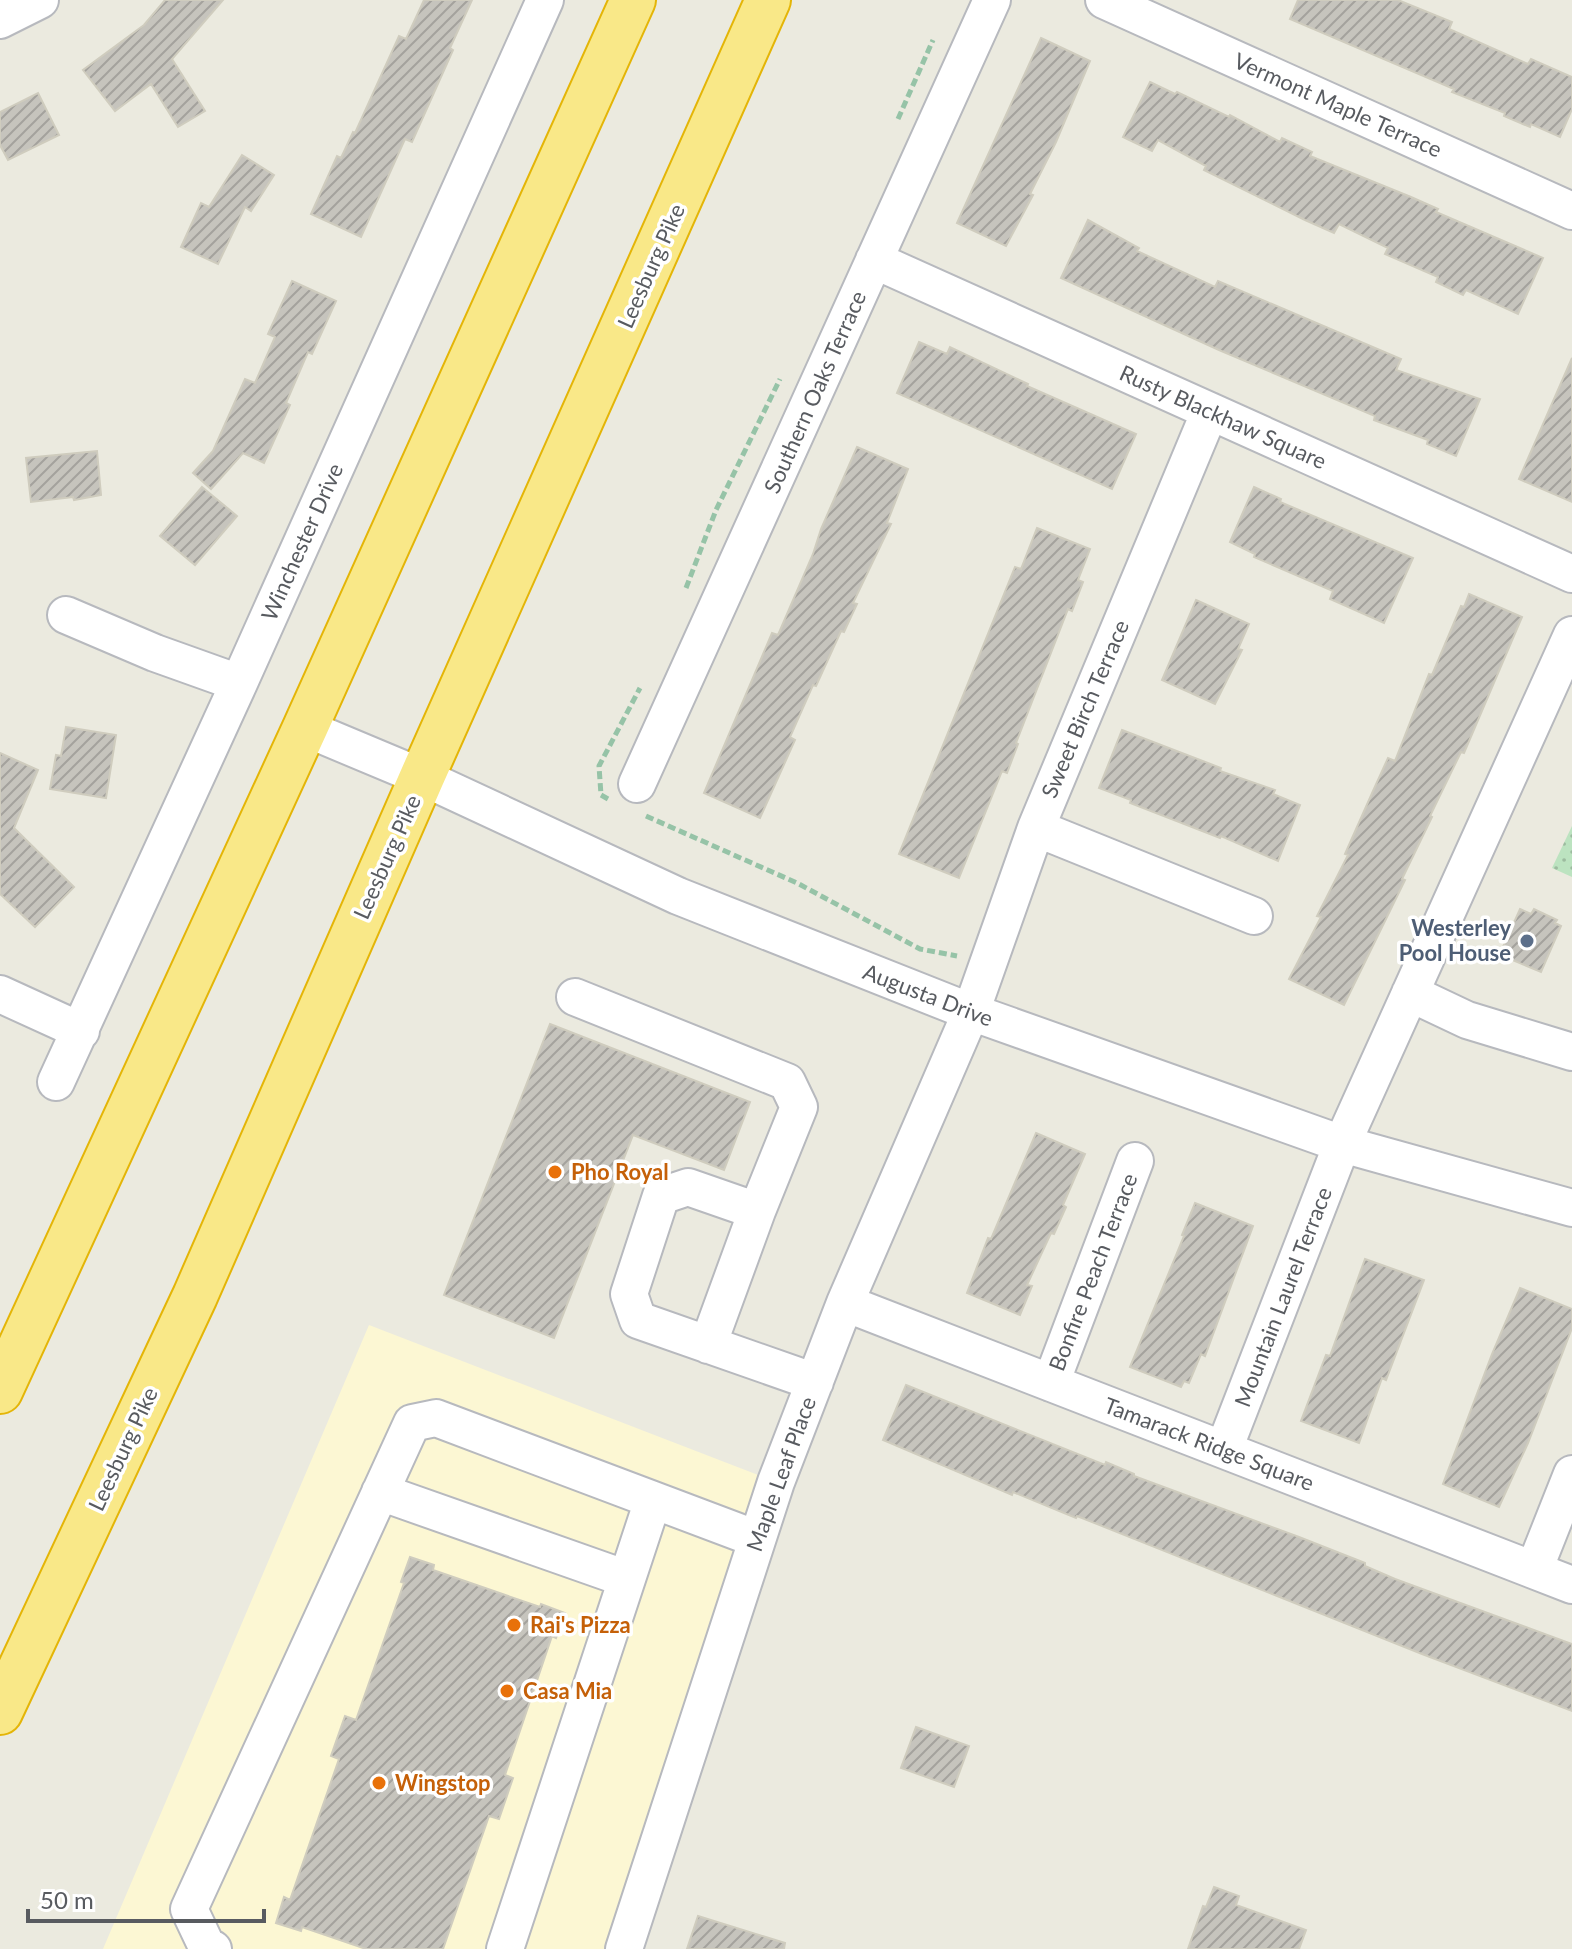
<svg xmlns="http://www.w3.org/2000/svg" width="1572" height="1949" viewBox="0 0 1572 1949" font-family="Lato,sans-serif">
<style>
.commercial{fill:#fcf7d3}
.grass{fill:url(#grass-dots)}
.building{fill:url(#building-hatch);stroke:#cfccbe;stroke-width:2}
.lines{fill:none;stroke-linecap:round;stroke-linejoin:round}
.minor-casing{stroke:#b7b9be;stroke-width:40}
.highway-casing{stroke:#e4b507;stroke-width:48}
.path{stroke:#96c3a7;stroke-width:5;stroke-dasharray:8 4;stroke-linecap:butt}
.minor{stroke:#fff;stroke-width:36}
.highway{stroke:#f9e888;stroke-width:44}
.service-dot{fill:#5c6f8a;stroke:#fff;stroke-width:3}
.food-dot{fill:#e8710a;stroke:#fff;stroke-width:3}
.labels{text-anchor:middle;stroke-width:7;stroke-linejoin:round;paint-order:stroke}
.street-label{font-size:22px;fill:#585b60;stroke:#fff}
.service-label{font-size:22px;font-weight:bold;fill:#4e5e75;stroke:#fff;text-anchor:end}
.food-label{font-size:22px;font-weight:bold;fill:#c56008;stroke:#fff;text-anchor:start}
</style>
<defs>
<pattern id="grass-dots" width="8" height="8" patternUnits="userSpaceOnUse" patternTransform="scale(2)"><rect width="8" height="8" fill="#bce3c0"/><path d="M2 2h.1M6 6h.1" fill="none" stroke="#9cbb9f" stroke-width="1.8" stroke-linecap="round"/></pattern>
<pattern id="building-hatch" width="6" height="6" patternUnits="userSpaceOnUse" patternTransform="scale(2)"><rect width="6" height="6" fill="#c6c4bd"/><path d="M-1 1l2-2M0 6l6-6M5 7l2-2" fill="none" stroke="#a4a29d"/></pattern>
</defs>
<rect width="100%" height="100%" fill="#ebeadf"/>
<path class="commercial" d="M 369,1325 L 776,1482 L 624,1949 L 103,1949 Z"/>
<path class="grass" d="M 1572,826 L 1572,877 L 1552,868 Z"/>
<path class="building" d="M 165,0 L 223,0 L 172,59 L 205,111 L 178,127 L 151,84 L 115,111 L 83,70 L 144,25 Z
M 424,0 L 472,0 L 450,48 L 453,50 L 412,142 L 405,139 L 361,237 L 311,214 L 337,156 L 341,158 L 353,132 L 355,133 L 399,36 L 406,39 Z
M 1298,0 L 1398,0 L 1452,22 L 1449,29 L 1528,64 L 1531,59 L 1572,77 L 1572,109 L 1560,137 L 1531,124 L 1530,127 L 1504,116 L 1505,113 L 1452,92 L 1454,89 L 1290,19 Z
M 1041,38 L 1090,61 L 1056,142 L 1030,194 L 1033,195 L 1006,246 L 957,223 Z
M 1150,82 L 1175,94 L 1177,92 L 1229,117 L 1230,115 L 1280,142 L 1282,138 L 1312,152 L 1310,156 L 1411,197 L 1438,209 L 1436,212 L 1543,258 L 1518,314 L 1466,290 L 1463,295 L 1436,282 L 1438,277 L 1385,254 L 1388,248 L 1339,224 L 1334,233 L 1305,220 L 1204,170 L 1206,166 L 1158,140 L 1152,151 L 1123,137 Z
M 38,93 L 59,135 L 8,160 L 0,145 L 0,112 Z
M 242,155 L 274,175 L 251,211 L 245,207 L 218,264 L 181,247 L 201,203 L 209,207 Z
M 1088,220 L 1139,248 L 1137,251 L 1215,287 L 1218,281 L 1401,359 L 1396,370 L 1480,399 L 1456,456 L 1427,444 L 1428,440 L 1374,420 L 1375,416 L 1219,350 L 1061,278 Z
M 292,281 L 336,301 L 312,354 L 308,352 L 286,403 L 290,405 L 264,463 L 243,453 L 211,489 L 193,473 L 213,451 L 245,379 L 255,383 L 275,337 L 268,334 Z
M 919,342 L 947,354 L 950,347 L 1028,384 L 1027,386 L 1136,434 L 1112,489 L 897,393 Z
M 1572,358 L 1572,502 L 1519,479 Z
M 857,447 L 908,469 L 887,523 L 891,524 L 853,603 L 857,604 L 844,632 L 841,631 L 816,686 L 813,685 L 790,737 L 795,740 L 760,818 L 704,793 L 772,633 L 778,635 L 813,554 L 821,529 Z
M 97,451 L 101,495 L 74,500 L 73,497 L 31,502 L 26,458 Z
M 202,487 L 237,516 L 195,565 L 160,536 Z
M 1254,487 L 1281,499 L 1280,502 L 1413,558 L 1384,623 L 1330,599 L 1333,591 L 1254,557 L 1255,554 L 1230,542 Z
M 1037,528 L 1090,549 L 1078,580 L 1083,582 L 1072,611 L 1068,609 L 1016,743 L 1018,744 L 1007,773 L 1002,771 L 959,878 L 899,854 L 1015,567 L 1021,569 Z
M 1469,594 L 1522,617 L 1464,753 L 1461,752 L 1430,816 L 1432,817 L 1402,879 L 1405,880 L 1344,1005 L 1289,979 L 1321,917 L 1317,916 L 1348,855 L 1345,854 L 1373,791 L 1388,758 L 1395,761 L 1429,674 L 1432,675 L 1461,606 L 1464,607 Z
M 1196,600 L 1249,624 L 1238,649 L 1242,650 L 1215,704 L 1162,680 Z
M 66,727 L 116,735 L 106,798 L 50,789 L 56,755 L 61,756 Z
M 1122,730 L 1221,768 L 1220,771 L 1275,790 L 1273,794 L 1300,805 L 1278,861 L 1221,836 L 1220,838 L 1130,803 L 1131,800 L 1099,788 Z
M 0,753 L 38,770 L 14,828 L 74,887 L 35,927 L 0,894 Z
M 1520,909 L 1531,914 L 1534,909 L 1557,920 L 1555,923 L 1561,926 L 1541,972 L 1510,959 L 1513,952 L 1503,947 Z
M 550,1024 L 750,1102 L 724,1170 L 633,1135 L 554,1338 L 444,1295 Z
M 1036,1133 L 1085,1154 L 1063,1205 L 1066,1207 L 1054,1234 L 1051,1233 L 1027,1285 L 1032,1286 L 1020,1315 L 967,1293 L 988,1238 L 991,1239 Z
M 1195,1203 L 1253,1226 L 1205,1356 L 1201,1354 L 1189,1383 L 1184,1381 L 1181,1387 L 1130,1367 L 1184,1236 L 1182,1235 Z
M 1365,1259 L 1424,1280 L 1386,1380 L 1382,1378 L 1359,1443 L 1301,1421 L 1326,1355 L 1330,1356 Z
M 1520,1288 L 1572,1309 L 1572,1328 L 1528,1443 L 1499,1507 L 1443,1484 L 1492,1354 Z
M 906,1385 L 1105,1465 L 1106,1462 L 1134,1474 L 1134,1476 L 1299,1537 L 1365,1563 L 1365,1566 L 1395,1579 L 1572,1644 L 1572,1711 L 1422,1654 L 1077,1516 L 1076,1518 L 1013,1492 L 1012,1495 L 883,1440 Z
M 410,1557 L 434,1565 L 433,1570 L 540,1607 L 541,1604 L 565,1613 L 556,1638 L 552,1636 L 505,1775 L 513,1778 L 499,1819 L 489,1816 L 443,1949 L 366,1949 L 302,1927 L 301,1931 L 276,1923 L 284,1897 L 290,1900 L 339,1759 L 331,1756 L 345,1716 L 356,1720 L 404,1583 L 401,1582 Z
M 916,1727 L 969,1746 L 954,1787 L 901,1768 Z
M 1214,1887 L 1239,1896 L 1236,1905 L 1306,1930 L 1299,1949 L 1188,1949 L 1203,1906 L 1206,1907 Z
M 698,1916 L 785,1943 L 784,1949 L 687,1949 Z"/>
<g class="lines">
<g class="minor-casing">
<path id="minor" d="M 1104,0 L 1572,211
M 0,20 L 40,0
M 874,260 L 1572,574
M 66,615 L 155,653 L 239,683
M 305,728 L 422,777 L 678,896 L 971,1012 L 1342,1144 L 1572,1208
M 637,784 L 992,0
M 1036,828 L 1254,916
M 1410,993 L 1467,1020 L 1572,1052
M 0,994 L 81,1031
M 575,997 L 787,1082 L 799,1107 L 757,1211
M 56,1082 L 239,683 L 545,0
M 845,1303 L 1572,1585
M 708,1345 L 757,1211 L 688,1187 L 661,1196 L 629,1294 L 638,1320 L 815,1382
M 1051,1383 L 1135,1161
M 1224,1449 L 1342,1144 L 1572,635
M 380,1492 L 627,1579
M 1534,1570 L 1572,1474
M 213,1949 L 207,1947 L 189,1909 L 412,1423 L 436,1418 L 757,1539
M 505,1949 L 653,1500
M 624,1949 L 776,1482 L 845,1303 L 971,1012 L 1036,828 L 1210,411"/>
</g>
<g class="highway-casing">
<path id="highway" d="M 0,1391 L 305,728 L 633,0
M 0,1712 L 195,1296 L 422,777 L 768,0"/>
</g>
<path class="path" d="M 898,119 L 933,40
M 686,588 L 716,510 L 780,379
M 608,799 L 601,795 L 599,766 L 640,688
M 646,816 L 797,883 L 920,949 L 957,956"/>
<use href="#minor" class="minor"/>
<use href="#highway" class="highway"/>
</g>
<circle class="service-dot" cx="1527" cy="941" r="8"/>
<g class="food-dot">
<circle cx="555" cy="1172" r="8"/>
<circle cx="514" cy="1625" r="8"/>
<circle cx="507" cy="1691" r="8"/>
<circle cx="379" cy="1783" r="8"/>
</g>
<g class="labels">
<g class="street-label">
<text transform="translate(1338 105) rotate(24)" y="8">Vermont Maple Terrace</text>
<text transform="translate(651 266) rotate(-66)" y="8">Leesburg Pike</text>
<text transform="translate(815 392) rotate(-66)" y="8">Southern Oaks Terrace</text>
<text transform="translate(1223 417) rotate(24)" y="8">Rusty Blackhaw Square</text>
<text transform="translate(302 542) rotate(-66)" y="8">Winchester Drive</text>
<text transform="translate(1085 709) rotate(-67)" y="8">Sweet Birch Terrace</text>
<text transform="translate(387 857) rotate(-66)" y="8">Leesburg Pike</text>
<text transform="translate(928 995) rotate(21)" y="8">Augusta Drive</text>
<text transform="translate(1093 1272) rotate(-69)" y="8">Bonfire Peach Terrace</text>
<text transform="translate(1283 1297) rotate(-69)" y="8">Mountain Laurel Terrace</text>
<text transform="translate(1209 1444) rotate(21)" y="8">Tamarack Ridge Square</text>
<text transform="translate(123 1449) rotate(-65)" y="8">Leesburg Pike</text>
<text transform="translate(781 1474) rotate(-70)" y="8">Maple Leaf Place</text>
</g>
<g class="service-label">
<text x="1511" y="936">Westerley<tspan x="1511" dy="25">Pool House</tspan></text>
</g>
<g class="food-label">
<text x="571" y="1180">Pho Royal</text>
<text x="530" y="1633">Rai's Pizza</text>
<text x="523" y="1699">Casa Mia</text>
<text x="395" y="1791">Wingstop</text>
</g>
</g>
<path d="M28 1909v12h236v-12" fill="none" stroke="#585b60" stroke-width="4"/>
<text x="40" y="1909" font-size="24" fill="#585b60" stroke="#ffffff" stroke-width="6" paint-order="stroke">50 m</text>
</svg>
